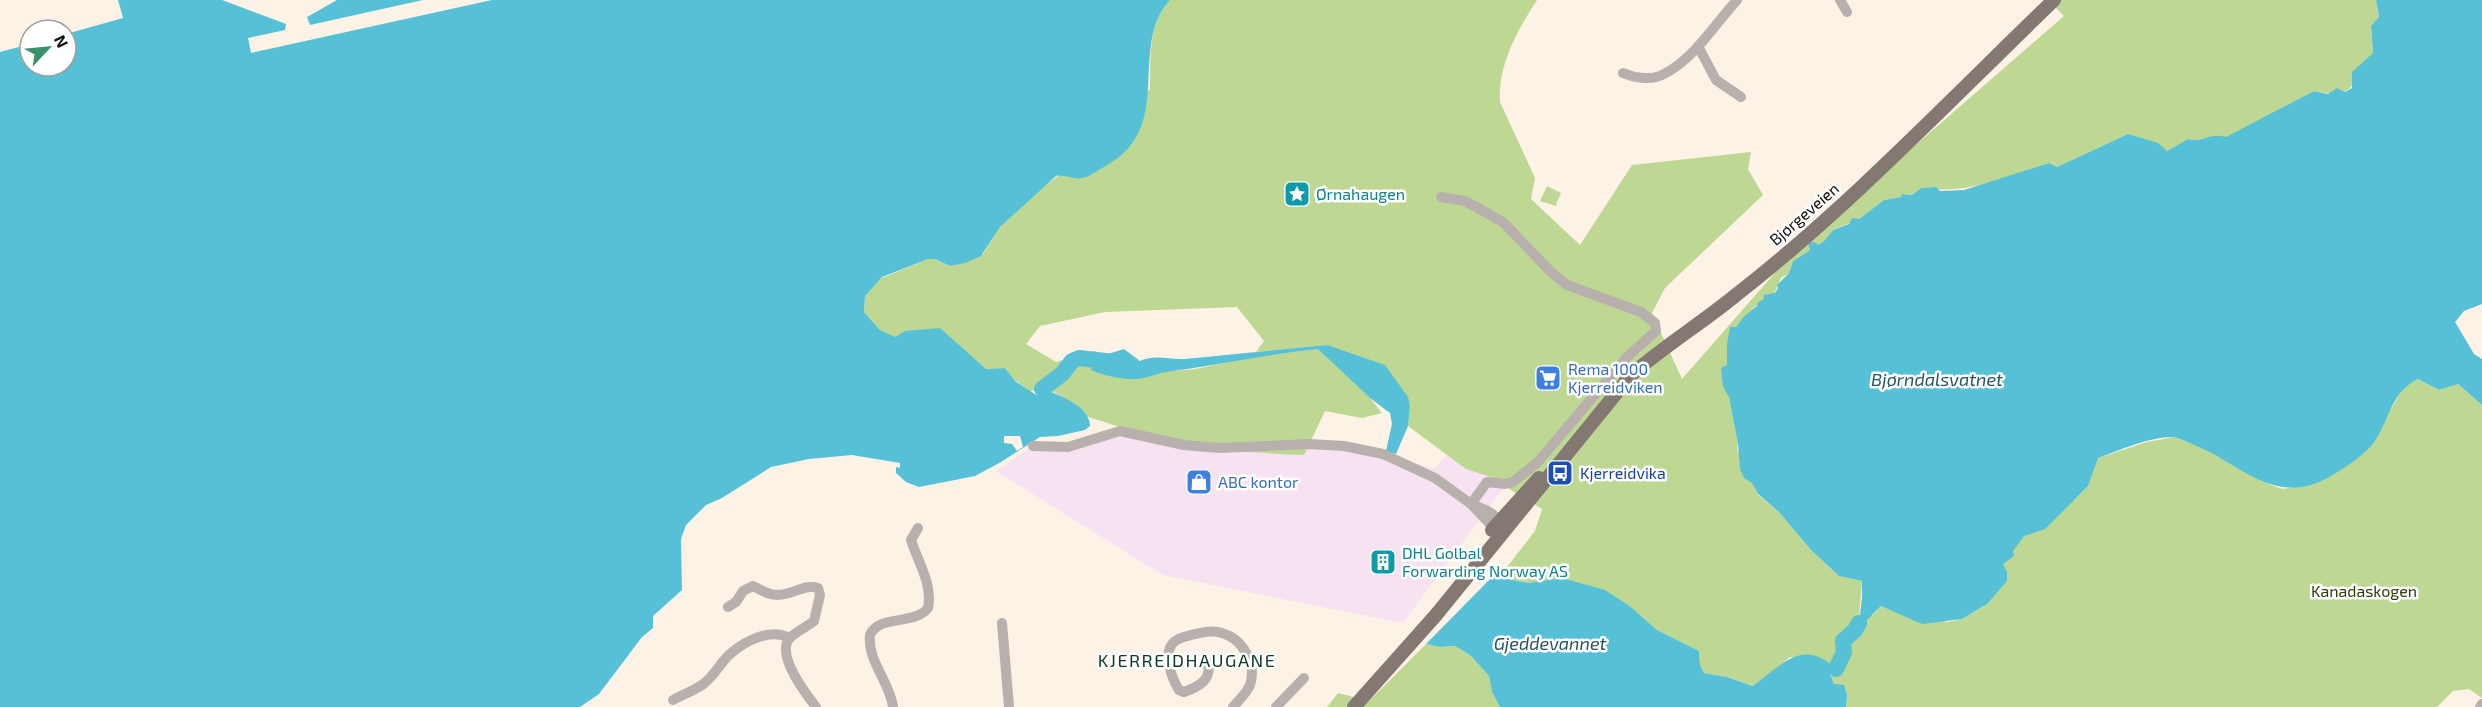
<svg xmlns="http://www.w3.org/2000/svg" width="2482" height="707" viewBox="0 0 2482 707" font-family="'Exo 2',sans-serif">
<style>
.industrial{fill:#f7e2f2}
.green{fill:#bed894}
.water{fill:#56c0d6}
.pier{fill:#fcf2e5}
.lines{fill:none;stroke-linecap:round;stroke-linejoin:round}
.river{stroke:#56c0d6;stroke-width:16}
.minor{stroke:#b7b0ad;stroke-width:10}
.major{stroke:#847873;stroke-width:14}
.labels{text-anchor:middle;stroke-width:5;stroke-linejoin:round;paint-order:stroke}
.culture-label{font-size:16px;fill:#0d838f;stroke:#fff;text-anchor:start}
.street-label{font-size:16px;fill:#100d09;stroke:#fff}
.shop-label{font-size:16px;fill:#366cbe;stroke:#fff;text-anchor:start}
.transit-label{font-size:16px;fill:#164399;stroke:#fff;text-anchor:start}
.park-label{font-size:16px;fill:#2c3d06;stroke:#fff}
.water-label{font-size:18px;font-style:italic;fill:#27555f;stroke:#fff}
.neighbourhood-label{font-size:18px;letter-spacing:1.5px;fill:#0d3925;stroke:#fff}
</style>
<rect width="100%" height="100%" fill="#fcf2e5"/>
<path class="industrial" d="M 1561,318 L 1559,431 L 1498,495 L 1403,623 L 1163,575 L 996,471 L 1033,446 L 1068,447 L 1109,432 L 1383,454 L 1435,469 Z"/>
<path class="green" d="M 1170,0 L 1537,0 C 1517,31 1498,64 1500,102 L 1535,178 L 1531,199 L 1580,245 L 1632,165 L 1751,152 L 1748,169 L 1763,195 L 1665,288 L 1652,313 L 1682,379 L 1795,250 L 2064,16 L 2048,0 L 2376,0 L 2379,18 L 2371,26 L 2373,53 C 2348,79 2362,101 2314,91 L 2226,138 C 2208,132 2204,143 2188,139 L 2167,151 L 2128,134 L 2057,167 L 2049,163 C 2006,177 1967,195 1921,188 L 1912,195 L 1902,194 L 1901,197 L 1884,200 L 1859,219 L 1833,230 L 1824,241 L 1793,261 L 1789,273 L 1781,278 L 1774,294 L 1763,300 L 1744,316 L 1731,333 L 1727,344 L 1727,365 L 1723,387 L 1729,396 L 1738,444 L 1737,449 L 1758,495 L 1779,512 L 1811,550 L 1839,576 L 1862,581 L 1859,619 L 1873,615 L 1881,606 L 1924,623 L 1938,620 L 1947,622 L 1962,619 L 1984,606 L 2003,564 L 2026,531 L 2075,499 L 2088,486 L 2093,466 L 2098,458 L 2147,442 L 2174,437 L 2209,450 L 2261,481 L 2282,489 L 2312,485 L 2389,412 L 2405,385 L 2418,379 L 2439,390 L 2458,384 L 2482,405 L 2482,698 L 2469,689 L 2453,691 L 2437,707 L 1846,707 L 1847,695 L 1834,684 L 1830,674 L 1836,669 L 1790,657 L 1754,686 L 1727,677 L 1704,673 L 1700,665 L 1699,651 L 1657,630 L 1631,607 L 1562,578 L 1528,583 L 1503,578 L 1500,576 L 1535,531 L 1542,509 L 1488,476 L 1466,469 L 1408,426 L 1410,406 L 1327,345 L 1256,352 L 1264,341 L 1237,307 L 1105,312 L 1040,326 L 1026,344 L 1056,362 L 1095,351 L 1104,356 L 1092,359 L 1164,372 L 1195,369 L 1263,355 L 1318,348 L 1370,398 L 1382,413 L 1362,418 L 1325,411 L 1304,455 C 1236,453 1171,445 1107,423 C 1100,420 1091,419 1085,415 C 1066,401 1057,385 1030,391 L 1013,379 L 1005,368 L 986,369 L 948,337 L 894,337 L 880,330 L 864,312 L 865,296 L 877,280 L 928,259 L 935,259 L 950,266 L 983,254 L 1000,227 L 1037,192 L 1059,175 L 1150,89 C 1151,58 1147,25 1170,0 Z
M 1547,186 L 1561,193 L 1557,202 L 1554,201 L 1557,203 L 1556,206 L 1540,201 Z
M 1426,644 L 1440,647 L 1455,646 L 1470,655 L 1489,676 L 1492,692 L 1500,707 L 1327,707 L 1338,693 L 1369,701 Z"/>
<path class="water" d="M 118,0 L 222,0 L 286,24 L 285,30 L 248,38 L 251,53 L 492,0 L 1170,0 C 1127,46 1176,127 1107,165 C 1100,169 1091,176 1083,178 C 1073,180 1064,174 1056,176 L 1000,227 L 981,256 L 965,263 L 950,266 L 935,259 L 928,259 L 882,277 L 865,296 L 864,312 L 880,330 L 895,337 L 905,331 L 940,328 L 986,369 L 1005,368 L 1015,381 L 1038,396 L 1042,389 C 1058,394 1090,406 1090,426 L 1085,430 L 1058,436 L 1040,437 L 1001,462 L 975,476 L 919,487 L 906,482 L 896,473 L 896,467 L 900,468 L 900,463 L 852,455 L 809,459 L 771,467 L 722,498 L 706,505 L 686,525 L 681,539 L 682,590 L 653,616 L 653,628 L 642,637 L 599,694 L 580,707 L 0,707 L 0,52 L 30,44 L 30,66 L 66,66 L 66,34 L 123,18 Z
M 337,0 L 423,0 L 310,25 L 307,17 Z
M 2376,0 L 2482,0 L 2482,304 L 2464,311 L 2455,322 L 2474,354 L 2482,359 L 2482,405 L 2458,384 L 2439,390 L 2418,379 C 2391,392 2390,418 2375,441 C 2365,456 2329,480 2311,485 C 2265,498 2234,460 2194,445 C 2188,442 2179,438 2173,437 C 2148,437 2121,450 2098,458 L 2088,486 L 2045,529 L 2024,536 L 2013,551 L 2014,556 L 2003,564 L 2007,572 L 2007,581 L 1987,604 L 1962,619 L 1922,624 L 1881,606 L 1863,624 L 1859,623 L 1862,598 L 1862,581 L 1839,576 L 1811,550 L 1779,512 L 1758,494 L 1752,483 L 1744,478 L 1740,469 L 1738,444 L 1729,397 L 1723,387 L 1721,368 L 1727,365 L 1727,344 L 1730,327 L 1736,327 L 1744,316 L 1757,306 L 1758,302 L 1763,300 L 1764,295 L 1775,293 L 1778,288 L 1777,285 L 1789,273 L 1793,261 L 1810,250 L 1808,243 L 1814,242 L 1818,245 L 1824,241 L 1833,230 L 1849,224 L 1852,218 L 1859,219 L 1884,200 L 1901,197 L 1902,194 L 1912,195 L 1921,188 L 1936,187 L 1940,191 L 1964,190 L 2049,163 L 2057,167 L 2128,134 L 2158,143 L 2167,151 L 2188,139 C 2204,143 2208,132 2226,137 L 2314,91 L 2328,94 L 2337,88 L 2345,92 L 2352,88 L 2352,72 L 2373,53 L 2371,26 L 2379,17 Z
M 1327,345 L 1385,365 L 1408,397 L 1410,406 L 1408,426 L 1396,454 L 1386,451 L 1392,424 L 1390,413 L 1370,398 L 1318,349 C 1267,354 1218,365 1167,372 C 1157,373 1146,379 1136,379 C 1123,380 1102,375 1091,370 L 1092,359 L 1124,349 L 1140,361 C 1156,354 1168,360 1185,359 Z
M 1497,572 L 1503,578 L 1528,583 L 1562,578 L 1605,590 L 1631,607 L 1657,630 L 1699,651 L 1700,665 L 1704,673 L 1727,677 L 1753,686 C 1782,665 1802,637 1836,669 L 1830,674 L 1834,684 L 1844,685 L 1847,695 L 1846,707 L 1500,707 L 1492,692 L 1489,676 L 1470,655 L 1455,646 L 1440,647 L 1426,644 Z"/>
<path class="pier" d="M 1004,436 L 1020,436 L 1023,447 L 1017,451 L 1012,444 L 1004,443 Z"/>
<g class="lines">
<path class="river" d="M 1042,389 L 1062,374 L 1072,361 L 1079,358 L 1114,362
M 1836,669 L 1844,652 L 1843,641 L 1855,630 L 1859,623"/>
<path class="minor" d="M 1840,0 L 1847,12
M 1698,46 L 1716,80 L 1741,97
M 1623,73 C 1635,78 1652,81 1664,74 C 1694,59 1715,24 1737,0
M 1441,197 L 1465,201 L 1503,222 L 1552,273 L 1567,285 L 1641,312 L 1655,323 L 1656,331 L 1627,357 L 1537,463 L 1513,482 L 1505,484 L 1487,482 L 1471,504
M 1033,446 L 1068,447 L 1120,431 L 1184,445 L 1219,448 L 1309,444 L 1344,446 L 1383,454 L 1435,478 L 1471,504 L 1494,528 L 1504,530 C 1498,513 1486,510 1471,504
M 728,607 L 736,602 L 743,591 L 753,586 C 764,592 773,597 785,594 C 797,592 806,584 818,588 L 820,595 L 814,621 C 807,627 793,633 788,640 C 778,658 806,694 816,707
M 1002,623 L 1009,707
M 1208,663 C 1212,680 1198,687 1184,692 L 1179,690 C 1172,679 1162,653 1174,642 C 1179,637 1188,636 1195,634 C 1204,632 1213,630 1222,633 C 1243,639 1257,664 1250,685 C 1246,694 1239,700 1233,707
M 673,700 C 682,695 693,691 702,685 C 714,677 720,663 730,654 C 746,640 771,628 789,638
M 893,707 C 890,682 867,661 870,635 C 879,614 914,626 928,608 C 933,585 918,562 911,540 L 918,528
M 1276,707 L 1304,678
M 2480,707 L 2482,704"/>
<path class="major" d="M 1492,530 L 1539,478
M 1354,707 L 1436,615 L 1631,375 C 1664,346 1702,323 1736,295 C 1849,207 1951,99 2054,0"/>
</g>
<defs>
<g id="sight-square" transform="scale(1.35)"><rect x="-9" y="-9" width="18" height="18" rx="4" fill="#0f9aa8" stroke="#fff"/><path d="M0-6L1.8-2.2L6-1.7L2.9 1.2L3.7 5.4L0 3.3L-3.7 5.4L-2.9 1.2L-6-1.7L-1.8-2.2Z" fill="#fff"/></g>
<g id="supermarket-square" transform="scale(1.35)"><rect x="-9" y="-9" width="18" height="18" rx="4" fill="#3f7fe0" stroke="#fff"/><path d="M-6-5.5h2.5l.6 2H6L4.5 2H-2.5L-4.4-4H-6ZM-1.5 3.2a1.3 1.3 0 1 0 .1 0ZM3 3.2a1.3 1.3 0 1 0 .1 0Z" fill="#fff"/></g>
<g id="bus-square" transform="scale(1.35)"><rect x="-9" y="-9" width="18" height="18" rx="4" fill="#1a4fb4" stroke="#fff"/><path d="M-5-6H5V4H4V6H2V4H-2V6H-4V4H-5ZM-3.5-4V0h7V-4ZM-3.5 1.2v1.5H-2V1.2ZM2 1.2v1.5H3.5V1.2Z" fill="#fff"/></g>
<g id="shop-square" transform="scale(1.35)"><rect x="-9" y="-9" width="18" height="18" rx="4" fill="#3f7fe0" stroke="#fff"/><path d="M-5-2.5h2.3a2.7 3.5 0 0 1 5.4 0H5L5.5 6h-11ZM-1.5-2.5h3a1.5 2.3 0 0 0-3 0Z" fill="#fff"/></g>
<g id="building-square" transform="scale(1.35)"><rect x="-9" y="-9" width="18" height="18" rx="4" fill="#0f9aa8" stroke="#fff"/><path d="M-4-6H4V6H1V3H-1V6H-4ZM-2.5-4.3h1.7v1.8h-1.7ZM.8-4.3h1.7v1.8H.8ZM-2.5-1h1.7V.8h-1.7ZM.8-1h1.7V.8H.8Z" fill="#fff"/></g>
</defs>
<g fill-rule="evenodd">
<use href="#sight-square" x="1297" y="194"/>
<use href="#supermarket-square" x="1548" y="378"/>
<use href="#bus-square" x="1560" y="473"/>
<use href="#shop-square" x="1199" y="482"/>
<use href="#building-square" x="1383" y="562"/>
</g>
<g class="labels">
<g class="culture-label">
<text x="1316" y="200">Ørnahaugen</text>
<text x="1402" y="559">DHL Golbal<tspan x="1402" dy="18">Forwarding Norway AS</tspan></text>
</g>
<g class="street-label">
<text transform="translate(1804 214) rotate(-41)" y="6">Bjørgeveien</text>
</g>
<g class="shop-label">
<text x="1568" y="375">Rema 1000<tspan x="1568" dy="18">Kjerreidviken</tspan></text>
<text x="1218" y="488">ABC kontor</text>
</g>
<g class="transit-label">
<text x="1580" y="479">Kjerreidvika</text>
</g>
<g class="park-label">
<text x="2364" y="597">Kanadaskogen</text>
</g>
<g class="water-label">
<text x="1937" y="386">Bjørndalsvatnet</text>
<text x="1550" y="650">Gjeddevannet</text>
</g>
<g class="neighbourhood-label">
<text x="1187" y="667">KJERREIDHAUGANE</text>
</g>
</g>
<g transform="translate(48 48) rotate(64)"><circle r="28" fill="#ffffff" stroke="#9f9e9d" stroke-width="1.5"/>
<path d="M0-4.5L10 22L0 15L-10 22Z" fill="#399369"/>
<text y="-9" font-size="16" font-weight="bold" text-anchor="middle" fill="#100d09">N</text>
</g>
</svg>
